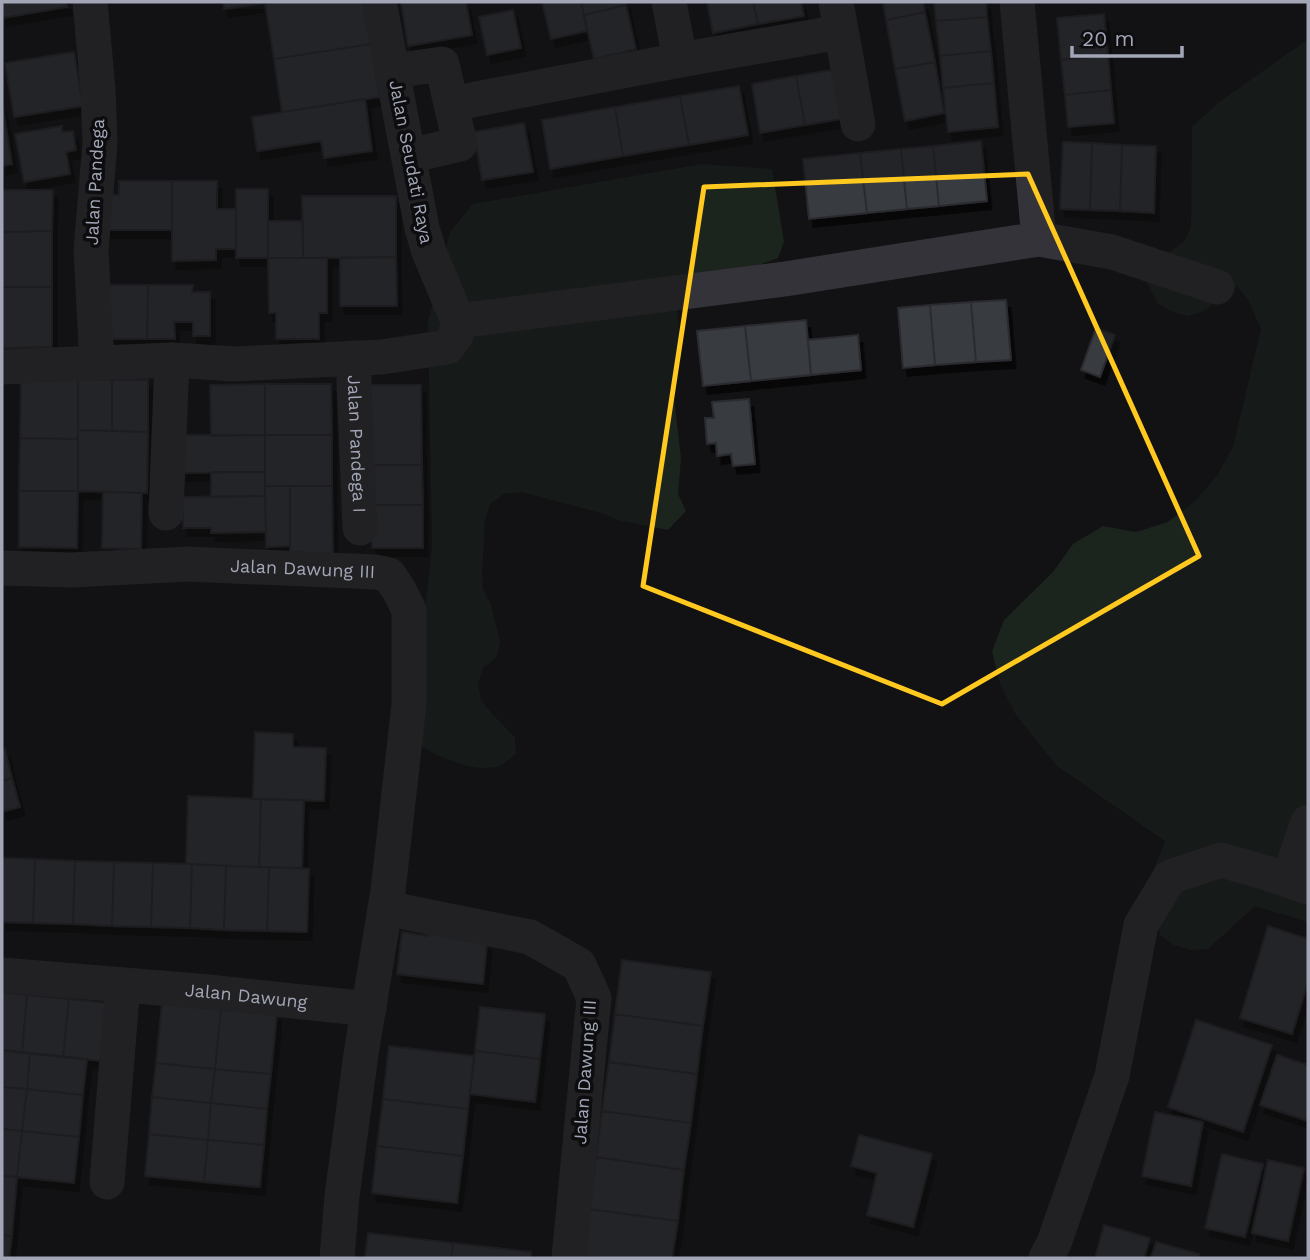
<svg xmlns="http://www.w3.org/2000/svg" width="1310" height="1260" viewBox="0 0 1310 1260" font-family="'Work Sans',sans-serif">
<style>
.green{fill:#1c241e}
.building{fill:#393a3f;stroke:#2c2c30;stroke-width:2;filter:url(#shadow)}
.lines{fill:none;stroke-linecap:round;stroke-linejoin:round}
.minor{stroke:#333339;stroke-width:35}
.marked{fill:none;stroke:#ffc91f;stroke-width:5;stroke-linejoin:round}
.labels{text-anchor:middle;stroke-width:7;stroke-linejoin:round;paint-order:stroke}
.street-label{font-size:18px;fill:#a2a6b6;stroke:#0d0d0f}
</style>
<defs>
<filter id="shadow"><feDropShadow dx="4.5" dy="8" stdDeviation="0" flood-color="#0009"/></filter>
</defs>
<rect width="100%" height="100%" fill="#121214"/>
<path class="green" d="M 1308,39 L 1308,922 L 1255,906 L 1208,949 L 1191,950 L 1174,945 L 1160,935 L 1151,876 L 1165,841 L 1057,766 L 1016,715 L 1000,684 L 992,651 L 1004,620 L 1053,572 L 1073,544 L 1103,526 L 1136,532 L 1168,522 L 1194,502 L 1217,476 L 1233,447 L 1261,329 L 1248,299 L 1237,286 L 1204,311 L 1188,316 L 1173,312 L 1158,304 L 1136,261 L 1151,254 L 1169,252 L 1184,242 L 1191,228 L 1192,127 L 1218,103 Z
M 702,164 L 772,169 L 784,242 L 778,258 L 728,276 L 675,283 L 681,355 L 675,372 L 673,389 L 681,458 L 678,494 L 686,511 L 668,530 L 617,520 L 602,513 L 521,492 L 504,494 L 490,504 L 485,520 L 482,573 L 483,589 L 491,605 L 500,641 L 497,657 L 483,668 L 478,683 L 481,700 L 491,713 L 515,737 L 516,753 C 511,758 505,764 499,766 C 472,775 433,753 410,741 L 432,547 L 428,321 L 435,296 L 450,232 L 473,204 Z"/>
<path class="building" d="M 2,2 L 66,2 L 67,7 L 2,18 Z
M 223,2 L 265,2 L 265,3 L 224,9 Z
M 275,2 L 365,2 L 371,44 L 274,59 L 265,3 Z
M 401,2 L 466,2 L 472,35 L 408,46 Z
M 542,2 L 581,2 L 587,31 L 551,39 Z
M 581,2 L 626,2 L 626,5 L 584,15 Z
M 707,2 L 753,2 L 758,24 L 713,33 Z
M 753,2 L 801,2 L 804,16 L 758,24 Z
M 883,2 L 923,2 L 925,12 L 886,20 Z
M 934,2 L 986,2 L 987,17 L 936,21 Z
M 626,5 L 636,49 L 594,59 L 584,15 Z
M 513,10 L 521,48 L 487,55 L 479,17 Z
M 925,12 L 935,62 L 895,69 L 886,20 Z
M 1104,14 L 1108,55 L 1061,60 L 1057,18 Z
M 987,17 L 991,51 L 940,56 L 936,21 Z
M 371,44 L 380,97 L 282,112 L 274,59 Z
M 991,51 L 994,83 L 943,88 L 940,56 Z
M 74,52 L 83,106 L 14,117 L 5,63 Z
M 1108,55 L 1111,90 L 1065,95 L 1061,60 Z
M 935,62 L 944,113 L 905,121 L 895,69 Z
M 832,70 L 841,119 L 805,125 L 796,76 Z
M 796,76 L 805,125 L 760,133 L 752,84 Z
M 994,83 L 998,127 L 948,132 L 943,88 Z
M 739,86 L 748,135 L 689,145 L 680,96 Z
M 1111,90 L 1114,123 L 1068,127 L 1065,95 Z
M 680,96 L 689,145 L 623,156 L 615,107 Z
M 365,99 L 372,151 L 324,158 L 321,141 L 257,151 L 252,117 Z
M 2,104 L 12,164 L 2,166 Z
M 615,107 L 623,156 L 550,169 L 542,120 Z
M 524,123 L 533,172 L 482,180 L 474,132 Z
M 62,126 L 62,132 L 73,131 L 76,150 L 66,152 L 70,174 L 24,182 L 15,134 Z
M 981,141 L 987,201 L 939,206 L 933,146 Z
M 1063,142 L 1092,143 L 1090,210 L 1060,209 Z
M 1092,143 L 1122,145 L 1120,211 L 1090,210 Z
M 1122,145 L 1156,146 L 1154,213 L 1120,211 Z
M 933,146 L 939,206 L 907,209 L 901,149 Z
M 901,149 L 907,209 L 867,213 L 860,153 Z
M 860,153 L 867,213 L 809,219 L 803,159 Z
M 119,181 L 172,181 L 172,230 L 106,230 L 106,195 L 119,195 Z
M 172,181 L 217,181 L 217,209 L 236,209 L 236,249 L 216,249 L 216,260 L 172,261 Z
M 236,189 L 268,189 L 268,258 L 236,258 Z
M 2,190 L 53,190 L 52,231 L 2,232 Z
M 302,196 L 396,196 L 396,257 L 303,258 Z
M 268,221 L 303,221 L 303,258 L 268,258 Z
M 52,231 L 52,287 L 2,287 L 2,232 Z
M 396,257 L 397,306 L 340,306 L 340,258 Z
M 268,258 L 327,258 L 327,313 L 319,313 L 319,339 L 276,339 L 276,313 L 269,313 Z
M 103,285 L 148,285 L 147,339 L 103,339 Z
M 148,285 L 193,285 L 192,292 L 210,292 L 210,336 L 193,336 L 193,322 L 174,322 L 175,339 L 147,339 Z
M 2,287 L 52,287 L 52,347 L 2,348 Z
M 1006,300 L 1011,360 L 976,362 L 971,302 Z
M 971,302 L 976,362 L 935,365 L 930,305 Z
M 930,305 L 935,365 L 903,368 L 898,308 Z
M 806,320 L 811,375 L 751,381 L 745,326 Z
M 745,326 L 751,381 L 703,386 L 697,331 Z
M 1096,328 L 1115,335 L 1100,377 L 1081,370 Z
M 858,335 L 861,370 L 811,375 L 808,340 Z
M 21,379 L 78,379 L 78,439 L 20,438 Z
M 78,379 L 112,380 L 112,431 L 78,430 Z
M 112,380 L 148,380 L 148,432 L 112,431 Z
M 265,384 L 265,435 L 211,436 L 210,385 Z
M 265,384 L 331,384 L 332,435 L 265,435 Z
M 370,385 L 421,385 L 422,465 L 371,465 Z
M 749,399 L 755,464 L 733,466 L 731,454 L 717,456 L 716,443 L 707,444 L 705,418 L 714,418 L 712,402 Z
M 78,430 L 148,432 L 147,493 L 78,491 Z
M 182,435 L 265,435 L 265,472 L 182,473 Z
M 265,435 L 332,435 L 332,486 L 265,486 Z
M 20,438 L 78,439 L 78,491 L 19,491 Z
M 371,465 L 422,465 L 423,505 L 371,505 Z
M 211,472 L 265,472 L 265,496 L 211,497 Z
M 265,486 L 290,486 L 290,546 L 266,547 Z
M 290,486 L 332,486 L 333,558 L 290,558 Z
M 19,491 L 78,491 L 77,548 L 19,547 Z
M 103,492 L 142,493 L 141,549 L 102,548 Z
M 265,496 L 266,532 L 211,533 L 211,528 L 183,528 L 183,497 Z
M 371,505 L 423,505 L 423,548 L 372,548 Z
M 255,732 L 293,734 L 293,747 L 326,748 L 324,801 L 253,799 Z
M 5,749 L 12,778 L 2,781 L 2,750 Z
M 12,778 L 20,807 L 2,812 L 2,781 Z
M 188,796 L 261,799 L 259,867 L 186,864 Z
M 261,799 L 304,800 L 302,868 L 259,867 Z
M 2,858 L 35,859 L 33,923 L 2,922 Z
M 35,859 L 75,861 L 73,924 L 33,923 Z
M 75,861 L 114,862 L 112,926 L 73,924 Z
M 114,862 L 153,863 L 151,927 L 112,926 Z
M 153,863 L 192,864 L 190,928 L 151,927 Z
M 192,864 L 226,866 L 224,930 L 190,928 Z
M 226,866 L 269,867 L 267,931 L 224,930 Z
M 269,867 L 309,869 L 307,932 L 267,931 Z
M 429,925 L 487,943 L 483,984 L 397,974 L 402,932 L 428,936 Z
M 1268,926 L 1308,939 L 1308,982 L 1292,1034 L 1240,1018 Z
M 622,960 L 711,972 L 703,1026 L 615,1014 Z
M 2,992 L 27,995 L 22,1053 L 2,1050 Z
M 27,995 L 69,999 L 63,1057 L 22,1053 Z
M 69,999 L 107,1003 L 101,1061 L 63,1057 Z
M 162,1002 L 221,1008 L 215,1069 L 156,1063 Z
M 480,1007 L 545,1014 L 540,1059 L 475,1051 Z
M 221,1008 L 277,1013 L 271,1074 L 215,1069 Z
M 615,1014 L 703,1026 L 697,1074 L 609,1062 Z
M 1196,1020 L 1272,1045 L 1243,1132 L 1168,1107 Z
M 389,1046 L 474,1056 L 468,1109 L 383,1099 Z
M 2,1050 L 30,1053 L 27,1089 L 2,1087 Z
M 475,1051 L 540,1059 L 535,1102 L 470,1094 Z
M 30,1053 L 87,1059 L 83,1095 L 27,1089 Z
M 1277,1055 L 1308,1065 L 1308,1121 L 1260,1105 Z
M 609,1062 L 697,1074 L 691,1123 L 602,1111 Z
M 156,1063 L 215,1069 L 211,1103 L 152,1097 Z
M 215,1069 L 271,1074 L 267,1109 L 211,1103 Z
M 2,1087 L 27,1089 L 22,1131 L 2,1129 Z
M 27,1089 L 83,1095 L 79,1137 L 22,1131 Z
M 152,1097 L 211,1103 L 208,1140 L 149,1134 Z
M 383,1099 L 468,1109 L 463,1156 L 377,1146 Z
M 211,1103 L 267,1109 L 264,1145 L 208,1140 Z
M 602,1111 L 691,1123 L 684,1170 L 596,1157 Z
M 1155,1112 L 1203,1122 L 1191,1186 L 1142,1176 Z
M 2,1129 L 22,1131 L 17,1177 L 2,1176 Z
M 22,1131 L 79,1137 L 74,1183 L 17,1177 Z
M 149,1134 L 208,1140 L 204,1182 L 145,1176 Z
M 859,1135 L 932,1154 L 913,1227 L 867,1215 L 877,1173 L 851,1166 Z
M 208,1140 L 264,1145 L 260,1187 L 204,1182 Z
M 377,1146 L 463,1156 L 457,1203 L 372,1193 Z
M 1222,1154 L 1263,1164 L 1245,1237 L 1205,1228 Z
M 596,1157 L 684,1170 L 678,1221 L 589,1209 Z
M 1268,1160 L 1304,1168 L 1288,1241 L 1252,1233 Z
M 2,1176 L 17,1177 L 12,1236 L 2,1235 Z
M 589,1209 L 678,1221 L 672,1258 L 601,1258 L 583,1256 Z
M 1104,1225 L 1150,1238 L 1144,1258 L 1095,1258 Z
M 368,1233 L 453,1243 L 451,1258 L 365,1258 Z
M 2,1235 L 12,1236 L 9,1258 L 2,1258 Z
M 1156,1242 L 1199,1254 L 1198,1258 L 1151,1258 Z
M 453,1243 L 531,1252 L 531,1258 L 451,1258 Z"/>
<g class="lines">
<g class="minor">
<path d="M 90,2 L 98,89 L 100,143 L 91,250 L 97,363"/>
<path d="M 669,2 L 680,60"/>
<path d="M 836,2 L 858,124"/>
<path d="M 1017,2 L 1039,239 L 1112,252 L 1217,287"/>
<path d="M 393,71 L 442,64 L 460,144 L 409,156"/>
<path d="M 451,104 L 680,60 L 840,32"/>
<path d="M 458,321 L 785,279 L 1039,239"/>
<path id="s1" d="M 353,358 L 360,528"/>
<path d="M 2,367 L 172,360 L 235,364 L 382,357 L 447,347 L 456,336 L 458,321 L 429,252 L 422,228 L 379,2"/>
<path d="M 166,513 L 172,360"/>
<path id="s2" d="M 2,568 L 72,570 L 188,564 L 376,572 L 389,575 L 399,590 L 409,610 L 409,704 L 388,891 L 361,1054 L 342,1196 L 337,1258"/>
<path d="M 1288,880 L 1308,822"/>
<path d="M 385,908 L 530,937 L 579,965 L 594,998 L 569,1258"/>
<path id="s3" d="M 2,975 L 209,992 L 369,1009"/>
<path d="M 107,1182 L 123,985"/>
<path d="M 1046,1258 L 1054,1243 L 1112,1076 L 1141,925 L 1170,877 L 1221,860 L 1267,873 L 1308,887"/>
</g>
</g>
<path d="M0 0H1310V1260H0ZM 1028,174 L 1199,556 L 942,704 L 643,586 L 704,187 Z" fill="#121214" fill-opacity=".55" fill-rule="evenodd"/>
<path class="marked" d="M 1028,174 L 1199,556 L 942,704 L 643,586 L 704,187 Z"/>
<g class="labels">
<g class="street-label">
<text transform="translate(411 162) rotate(79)" y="6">Jalan Seudati Raya</text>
<text transform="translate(95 182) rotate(-87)" y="6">Jalan Pandega</text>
<text dy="6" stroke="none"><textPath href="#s1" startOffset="86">Jalan Pandega I</textPath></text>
<text dy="6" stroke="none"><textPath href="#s2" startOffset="301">Jalan Dawung III</textPath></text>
<text dy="6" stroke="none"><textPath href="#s3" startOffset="245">Jalan Dawung</textPath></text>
<text transform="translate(585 1072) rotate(-86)" y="6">Jalan Dawung III</text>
</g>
</g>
<rect width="1310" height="1260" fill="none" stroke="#a2a6b6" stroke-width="7"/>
<path d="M1072 46v10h110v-10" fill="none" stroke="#a2a6b6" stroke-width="3.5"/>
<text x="1082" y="46" font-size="21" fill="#a2a6b6" stroke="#0d0d0f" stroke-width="5" paint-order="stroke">20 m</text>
</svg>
